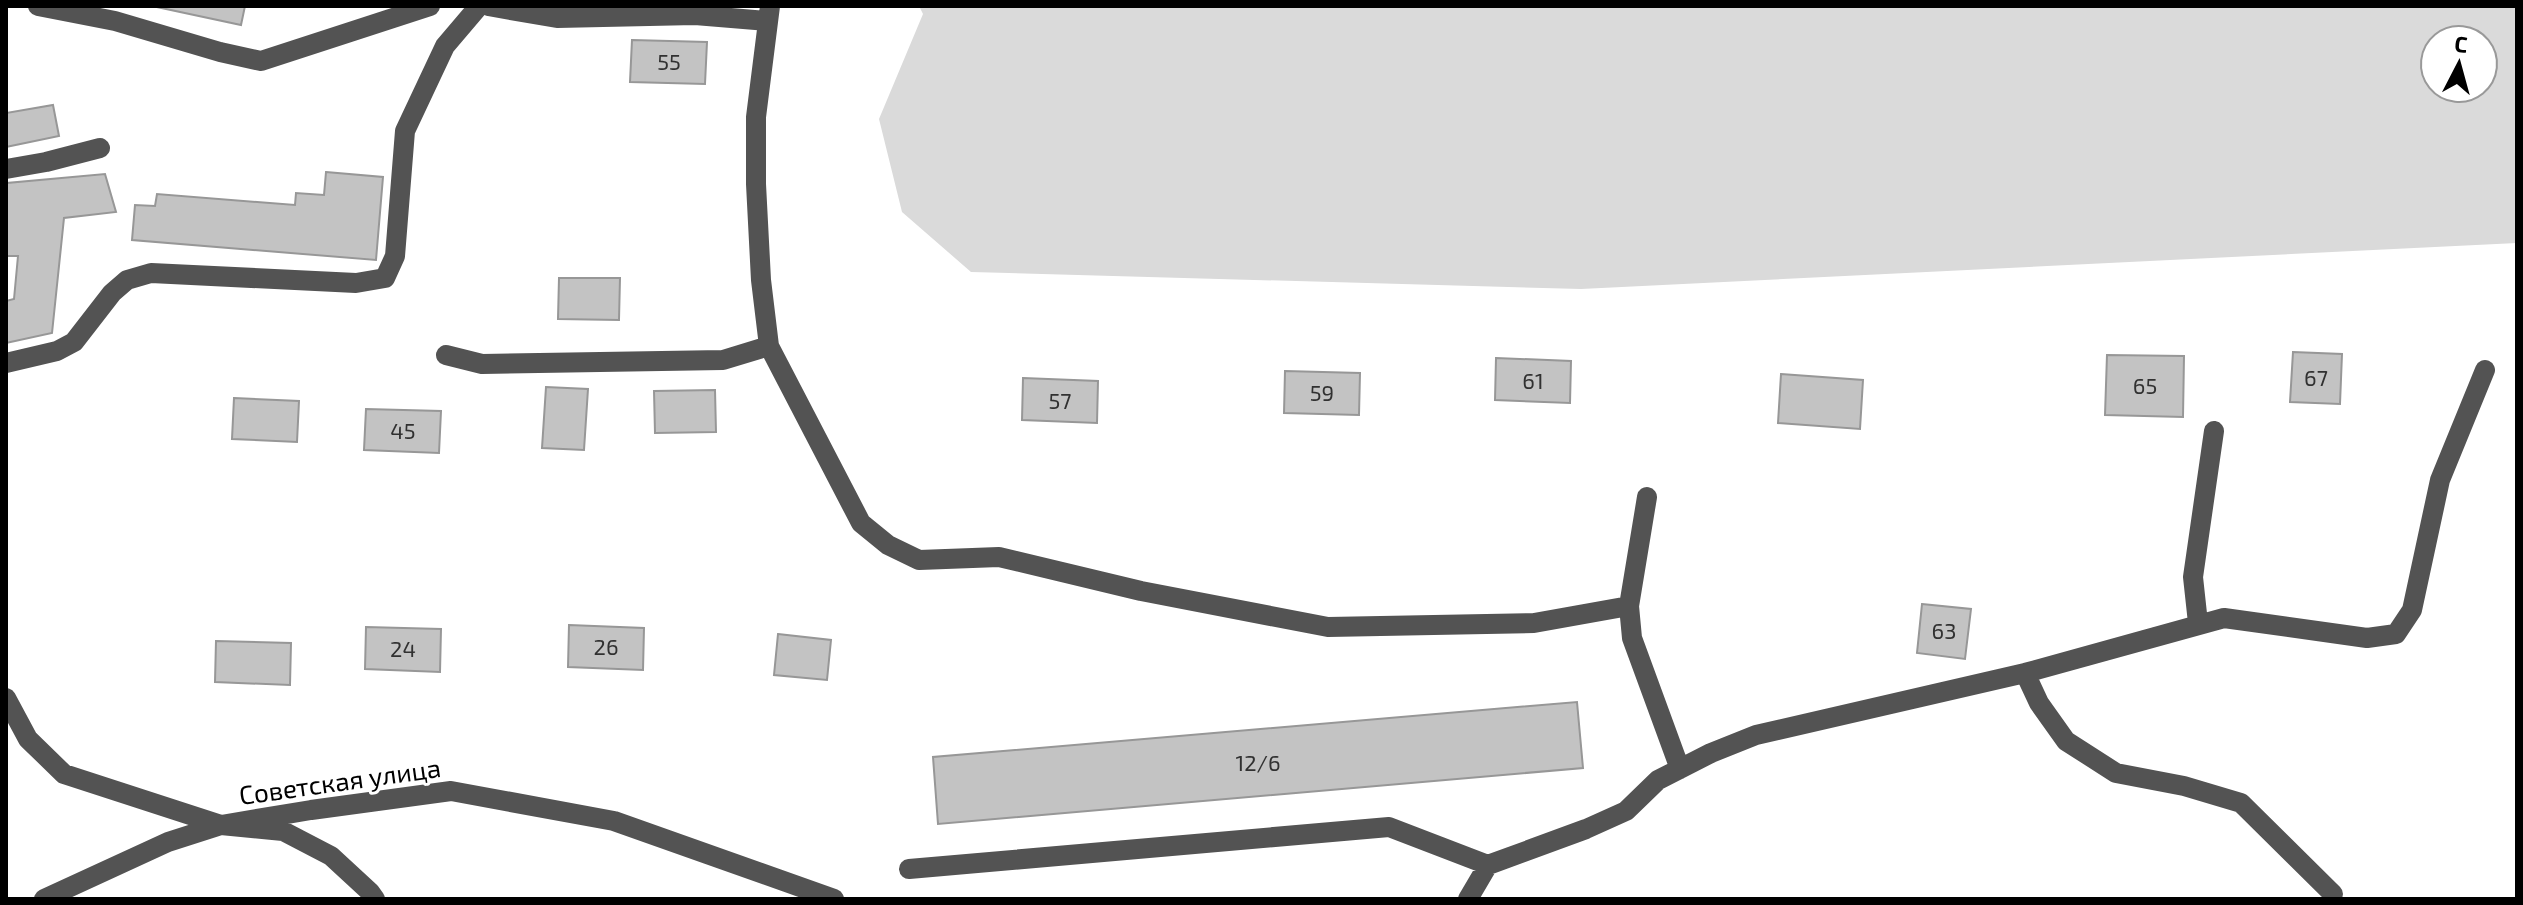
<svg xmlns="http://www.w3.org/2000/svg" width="2523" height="905" viewBox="0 0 2523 905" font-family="'Exo 2',sans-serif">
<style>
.green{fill:#dadada;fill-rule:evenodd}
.building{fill:#c3c3c3;stroke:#979797;stroke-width:2}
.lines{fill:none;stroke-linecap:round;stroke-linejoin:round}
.minor{stroke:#535353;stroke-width:20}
.labels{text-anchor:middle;stroke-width:6;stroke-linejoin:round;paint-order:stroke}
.number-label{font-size:22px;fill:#313131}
.street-label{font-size:26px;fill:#000;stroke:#fff}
</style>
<rect width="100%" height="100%" fill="#fff"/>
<path class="green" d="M 919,6 L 2517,6 L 2517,243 L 1581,289 L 971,272 L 902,212 L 879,119 L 923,14 ZM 2435,40 L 2483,40 L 2483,88 L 2435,88 Z"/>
<path class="building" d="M 152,6 L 245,6 L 241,25 Z
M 632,40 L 707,42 L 705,84 L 630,82 Z
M 53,105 L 59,136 L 6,147 L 6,113 Z
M 326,172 L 383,177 L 376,260 L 132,240 L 135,205 L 155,206 L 157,194 L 295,205 L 296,193 L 324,195 Z
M 105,174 L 116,212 L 64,218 L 52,333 L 6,343 L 6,301 L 14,299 L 18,256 L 6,256 L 7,183 Z
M 559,278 L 620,278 L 619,320 L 558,319 Z
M 2293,352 L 2342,354 L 2340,404 L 2290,402 Z
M 2107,355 L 2184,356 L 2183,417 L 2105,415 Z
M 1496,358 L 1571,361 L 1570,403 L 1495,400 Z
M 1285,371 L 1360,373 L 1359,415 L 1284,413 Z
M 1781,374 L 1863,380 L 1860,429 L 1778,423 Z
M 1023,378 L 1098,381 L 1097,423 L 1022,420 Z
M 546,387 L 588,389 L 584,450 L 542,448 Z
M 715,390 L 716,432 L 655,433 L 654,391 Z
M 234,398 L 299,401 L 297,442 L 232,439 Z
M 366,409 L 441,411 L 439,453 L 364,450 Z
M 1922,604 L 1971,609 L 1965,659 L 1917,653 Z
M 569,625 L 644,628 L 643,670 L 568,667 Z
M 366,627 L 441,629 L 440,672 L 365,669 Z
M 778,634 L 831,640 L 827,680 L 774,675 Z
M 216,641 L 291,643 L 290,685 L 215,682 Z
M 1577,702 L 1583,768 L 938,824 L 933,757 Z"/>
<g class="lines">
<path class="minor" d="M 38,6 L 115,21 L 220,52 L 261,61 L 430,6
M 488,6 L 557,18 L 695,15 L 768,21
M 770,6 L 756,117 L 756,184 L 761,280 L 769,346 L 861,523 L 888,545 L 919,560 L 999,557 L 1141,591 L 1328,627 L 1534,623 L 1629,606
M 6,169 L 46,162 L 100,148
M 446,355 L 482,364 L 723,360 L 769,346
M 6,363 L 57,351 L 74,342 L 112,293 L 127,280 L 151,273 L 356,283 L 385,278 L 395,256 L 405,131 L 445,46 L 479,6
M 1647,497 L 1629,606 L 1632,638 L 1680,769
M 2198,623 L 2193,577 L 2214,431
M 2025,673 L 2039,703 L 2066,741 L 2116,773 L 2184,786 L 2241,803 L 2333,894
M 6,698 L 28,739 L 64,774 L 221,825 L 283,831 L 331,856 L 370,892 L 375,899
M 909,869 L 1389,827 L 1488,865
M 44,899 L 168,842 L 221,825 L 311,810 L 451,791 L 614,821 L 834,899
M 1468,899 L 1488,865 L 1586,829 L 1626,811 L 1658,780 L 1711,753 L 1756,735 L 2025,673 L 2224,618 L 2367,638 L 2396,634 L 2412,610 L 2440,480 L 2485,370"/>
</g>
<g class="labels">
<g class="number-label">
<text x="669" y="70">55</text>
<text x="2316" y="386">67</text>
<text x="1533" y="389">61</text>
<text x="2145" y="394">65</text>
<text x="1322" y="401">59</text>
<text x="1060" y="409">57</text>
<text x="403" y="439">45</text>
<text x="1944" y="639">63</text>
<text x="606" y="655">26</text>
<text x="403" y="657">24</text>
<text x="1258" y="771">12/6</text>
</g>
<g class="street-label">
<text transform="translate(340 782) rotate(-8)" y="9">Советская улица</text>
</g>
</g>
<rect width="2523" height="905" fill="none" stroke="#000000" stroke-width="16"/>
<g transform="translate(2459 64) rotate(6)"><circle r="38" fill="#ffffff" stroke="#999999" stroke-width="2"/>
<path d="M0-6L14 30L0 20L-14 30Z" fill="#000000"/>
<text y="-12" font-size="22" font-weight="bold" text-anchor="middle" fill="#000000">С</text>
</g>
</svg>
